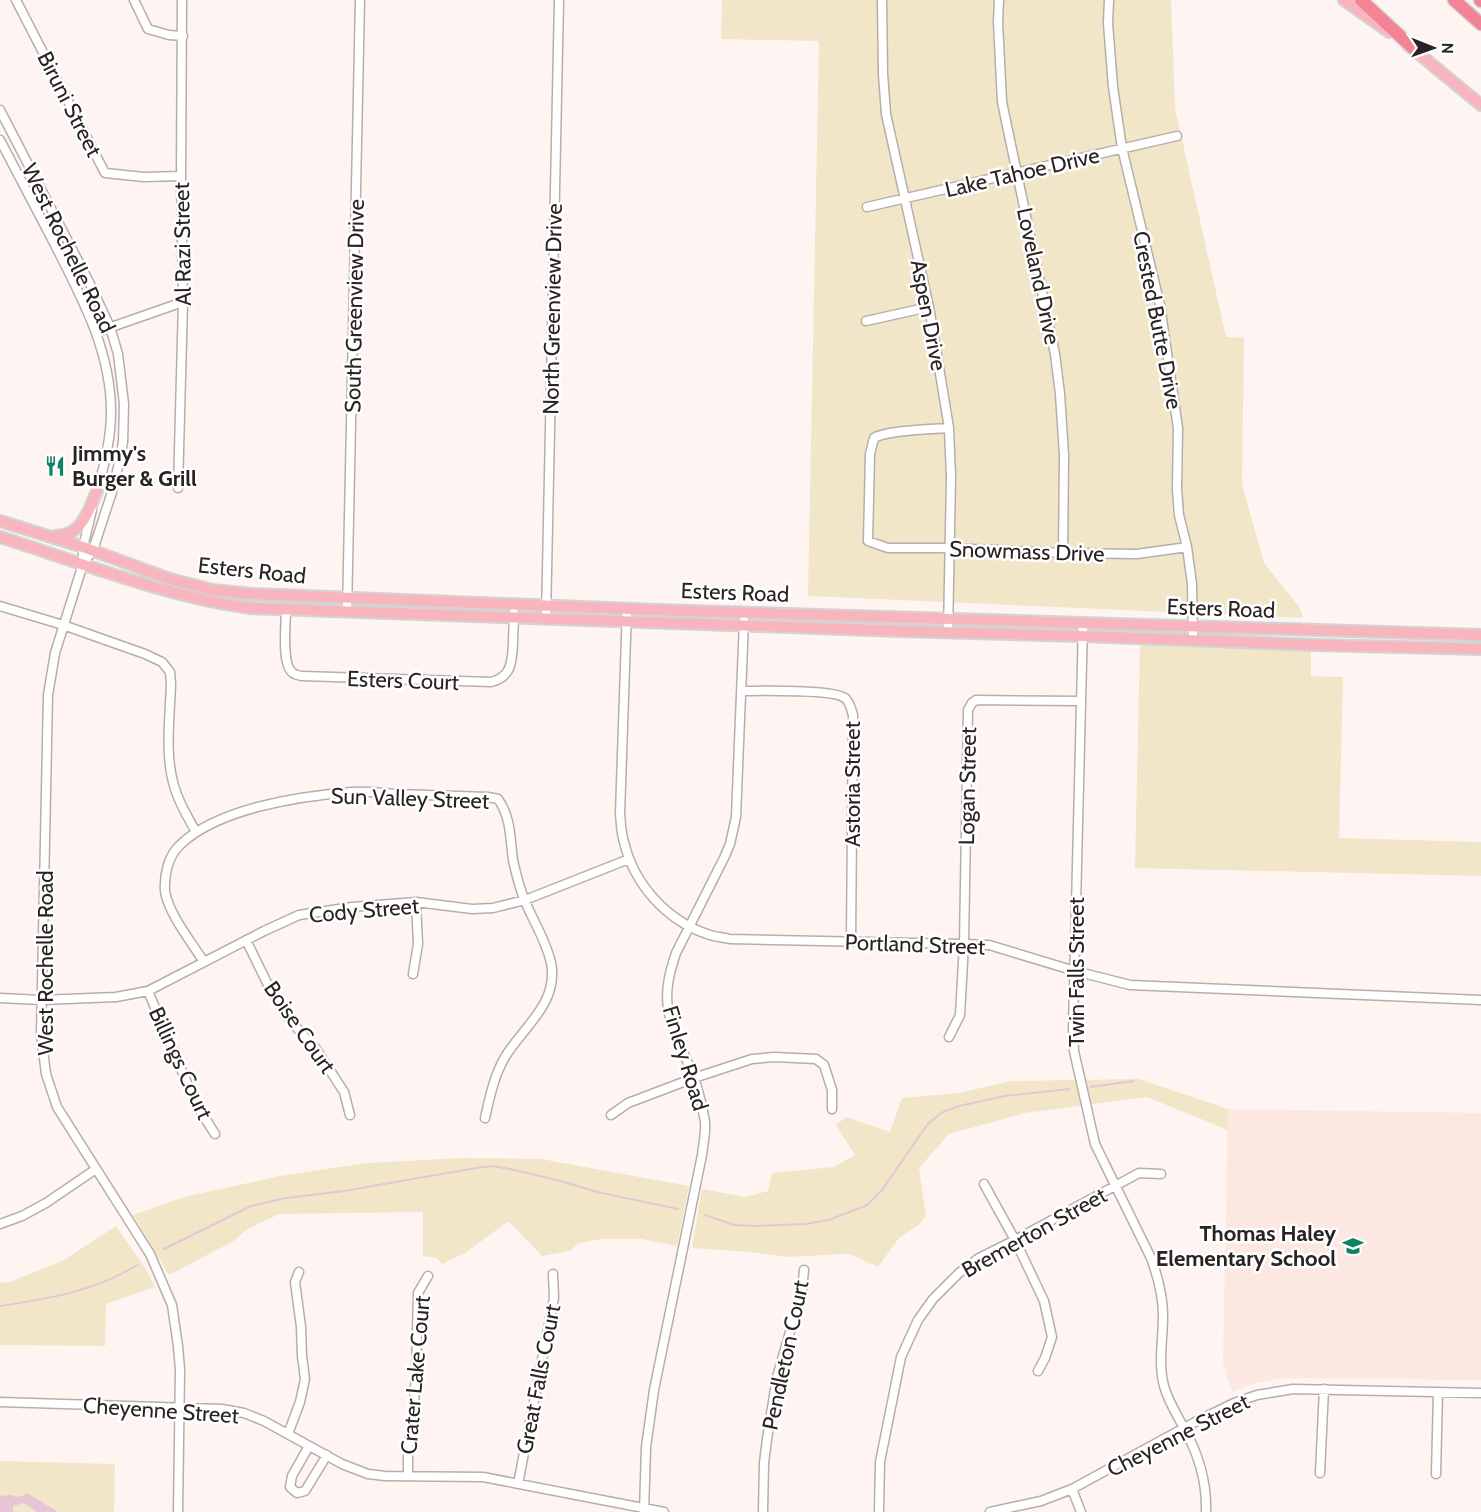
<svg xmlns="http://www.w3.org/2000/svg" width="1481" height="1512" viewBox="0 0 1481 1512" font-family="Cabin,sans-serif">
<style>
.built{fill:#fce7e1}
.green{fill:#f2e6c8}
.water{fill:#e5c5d6}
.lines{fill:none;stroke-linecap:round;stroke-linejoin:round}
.stream{stroke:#e5c5d6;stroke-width:2}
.minor-casing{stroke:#b9ada9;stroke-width:11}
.major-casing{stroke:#d4d3d3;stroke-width:14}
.highway-casing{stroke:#d4d3d3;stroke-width:15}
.minor{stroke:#fff;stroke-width:8}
.major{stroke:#f8b5bf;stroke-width:10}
.highway{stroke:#f38495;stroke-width:12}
.labels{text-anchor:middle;stroke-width:5;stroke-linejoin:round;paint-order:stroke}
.street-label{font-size:22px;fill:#292423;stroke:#fff}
.poi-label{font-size:22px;font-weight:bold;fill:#292423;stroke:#fff;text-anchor:start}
</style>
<rect width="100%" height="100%" fill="#fef4f1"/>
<path class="built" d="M 1228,1109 L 1481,1113 L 1481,1380 L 1310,1378 L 1277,1379 L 1251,1384 L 1233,1392 L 1228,1380 L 1223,1362 Z"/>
<path class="green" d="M 722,0 L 1171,0 L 1175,108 L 1226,337 L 1244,338 L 1242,484 L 1264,563 L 1300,608 L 1303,618 L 808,596 L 819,41 L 721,39 Z
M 1140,645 L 1311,649 L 1311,676 L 1343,677 L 1339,838 L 1481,842 L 1481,876 L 1135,868 Z
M 1139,1079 L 1228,1109 L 1228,1130 L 1147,1097 L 1025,1113 L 949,1134 L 919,1168 L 926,1216 L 919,1225 L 899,1238 L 878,1267 L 852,1255 L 843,1254 L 789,1257 L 750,1252 L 692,1248 L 702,1189 L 746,1197 L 768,1191 L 772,1173 L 834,1167 L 855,1155 L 836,1125 L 846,1117 L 890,1132 L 902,1098 L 959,1093 L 1011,1081 Z
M 462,1158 L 541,1159 L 689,1186 L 677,1246 L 641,1239 L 602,1239 L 579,1243 L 570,1251 L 542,1256 L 509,1222 L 503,1225 L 465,1253 L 442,1264 L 437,1258 L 423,1256 L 423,1212 L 279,1214 L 246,1230 L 234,1241 L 169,1275 L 133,1215 L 184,1197 L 280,1176 L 367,1163 Z
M 116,1226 L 146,1269 L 155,1287 L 106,1304 L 105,1346 L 0,1345 L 0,1283 L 10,1282 L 64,1260 Z
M 0,1461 L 115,1464 L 114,1512 L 0,1512 Z"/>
<path class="water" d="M 27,1493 L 58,1512 L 37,1512 L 24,1503 L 13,1506 L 13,1512 L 0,1512 L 0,1496 L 12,1495 L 15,1497 L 25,1495 Z"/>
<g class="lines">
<path class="stream" d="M 1090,1087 L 1134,1081
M 705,1215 L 734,1225 L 756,1226 L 805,1224 L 829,1220 L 867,1205 L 882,1190 L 927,1125 L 941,1113 L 959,1106 L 1005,1096 L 1070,1089
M 164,1249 L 251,1206 L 286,1198 L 344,1191 L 476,1168 L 492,1166 L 510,1169 L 561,1181 L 597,1192 L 678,1209
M 0,1306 C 47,1299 96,1291 137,1265"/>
<g class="minor-casing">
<path id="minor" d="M 16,0 L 105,173 L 144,177 L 181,176
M 134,0 L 148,29 L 169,35 L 183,36
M 882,0 L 883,74 L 886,114 L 929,307 L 949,428 L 951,477 L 948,633
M 999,0 L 998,22 L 1002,102 L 1055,354 L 1060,394 L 1064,455 L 1063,553
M 1109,0 L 1108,23 L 1113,87 L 1122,148 L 1160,305 L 1178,428 L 1177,489 L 1179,515 L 1187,547 L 1192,584 L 1193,641
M 0,110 L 89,282 L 110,327 L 118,354 L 124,404 L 123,442 L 120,459 L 112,492 L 93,550 L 83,564 L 55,653 L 48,695 L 41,1034 L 46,1074 L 57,1107 L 150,1254 L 172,1305 L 178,1346 L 180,1370 L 178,1512
M 0,140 C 18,175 37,210 55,245 C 82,298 111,351 111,412 C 111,441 103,469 96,497
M 867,207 L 1177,136
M 866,321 L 929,307
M 97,332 L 183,302
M 949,428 C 932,429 887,430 874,438 L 870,454 L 868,541 L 888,548 L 950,548 L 1063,553 L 1137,554 L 1187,547
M 178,488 L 183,302 L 181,176 L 182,0
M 83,564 L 83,547 L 92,510
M 0,606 L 63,625 L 145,654 L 162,662 L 170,672 L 171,684 C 170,715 165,752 173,782 C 177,799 187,816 196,832
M 627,608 L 620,814 C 621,823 621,833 624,842 C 634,884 666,920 707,934 C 714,937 723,937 730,939 L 964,944 L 989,945 L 1075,971 L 1130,985 L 1481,1000
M 286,610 C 286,624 281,665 293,673 C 294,674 300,676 302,676 L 491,682 C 512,677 512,661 513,643 C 513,633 514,623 514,613
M 347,612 L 360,0
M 546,619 L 559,0
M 1083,623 L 1073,1027 L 1074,1051 L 1095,1144 L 1151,1258 C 1158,1277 1163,1296 1163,1316 C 1163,1339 1158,1364 1164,1386 C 1168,1401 1177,1415 1184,1428 C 1199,1455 1207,1481 1206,1512
M 741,691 C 759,691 833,689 845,698 C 850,702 851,709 853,715 L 851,941
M 246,940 L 269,987 L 285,1013 L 301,1033 L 316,1049 L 344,1092 L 350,1115
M 204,962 C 192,943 168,913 165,891 C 164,875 168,856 180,845 C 218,808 301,796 352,792 C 366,791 382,793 397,794 C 427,795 458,796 488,797 L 498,799 C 511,817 510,838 513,860 C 515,869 517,878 520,887 C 527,913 545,935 551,963 C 559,1003 523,1027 505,1057 C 494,1076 490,1096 485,1118
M 413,974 L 418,944 L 416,902
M 148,991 L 196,1104 L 215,1134
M 0,998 L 41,1000 L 116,997 L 148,991 L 264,931 L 299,915 L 352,907 L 416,902 L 472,909 L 493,908 L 525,900 L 629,859
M 949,1037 L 960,1015 L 964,944 L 968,710 L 972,703 L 976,700 L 1081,701
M 611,1115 L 628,1103 L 694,1078 L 752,1059 L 774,1057 L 816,1059 L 824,1065 L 832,1090 L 832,1109
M 984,1184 L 1015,1240 L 1044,1301 L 1052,1337 L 1045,1358 L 1038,1371
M 0,1224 L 22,1216 L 46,1203 L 96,1169
M 0,1402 L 222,1409 L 244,1413 L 264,1421 L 342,1464 L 368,1474 L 385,1476 L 483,1477 L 664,1512
M 288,1434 L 300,1402 L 305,1379 L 302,1356 L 301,1327 L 295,1282 L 299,1272
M 309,1446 L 292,1476 L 290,1487 L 297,1493 L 305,1491 L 327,1455
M 1320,1473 L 1324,1389
M 1436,1474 L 1438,1392
M 408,1476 L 408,1448 L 413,1417 L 416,1374 L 418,1293 L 428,1276
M 518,1484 L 554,1298 L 553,1274
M 1072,1489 L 1081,1512
M 644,1512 L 646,1447 L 654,1390 L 702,1155 C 703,1145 706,1133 705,1122 C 703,1109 698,1090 694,1077 C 685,1054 672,1033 668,1008 C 665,989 670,971 676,953 L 724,858 L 730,844 L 736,817 L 744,621
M 763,1512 L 764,1463 L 767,1439 L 777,1377 L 802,1290 L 804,1270
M 879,1512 L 880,1462 L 901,1357 L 918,1320 L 933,1299 L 959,1273 L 979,1258 L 1015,1240 L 1139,1173 L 1161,1174
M 990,1512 L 1041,1501 L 1072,1489 L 1195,1422 L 1234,1403 L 1257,1395 L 1293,1389 L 1481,1393"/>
</g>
<g class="major-casing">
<path id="major" d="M 1344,0 L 1389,32
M 1407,44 L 1481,105
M 0,521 L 83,547 L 170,579 L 213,590 L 251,594 L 657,610 L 1481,635
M 56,536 C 82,535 88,512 97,491
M 0,537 C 82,563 164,596 250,608 L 900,631 L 1083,636 L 1318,645 L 1481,649"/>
</g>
<g class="highway-casing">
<path id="highway" d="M 1361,0 L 1413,48
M 1454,0 L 1481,24
M 1480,0 L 1481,1"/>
</g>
<use href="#minor" class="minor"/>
<use href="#major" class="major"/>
<use href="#highway" class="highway"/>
</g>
<defs>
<g id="restaurant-bare" transform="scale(1.62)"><path d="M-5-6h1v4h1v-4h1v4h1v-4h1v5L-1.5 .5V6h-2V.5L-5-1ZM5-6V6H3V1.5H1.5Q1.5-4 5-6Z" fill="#0f8463" stroke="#fff" stroke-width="2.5" paint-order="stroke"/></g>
<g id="school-bare" transform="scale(1.62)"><path d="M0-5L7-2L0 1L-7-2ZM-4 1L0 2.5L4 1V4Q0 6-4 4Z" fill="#0f8463" stroke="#fff" stroke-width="2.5" paint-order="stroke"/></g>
</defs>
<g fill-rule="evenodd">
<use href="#restaurant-bare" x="55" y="466"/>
<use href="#school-bare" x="1353" y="1246"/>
</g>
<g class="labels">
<g class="street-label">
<text transform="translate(70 104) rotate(63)" y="8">Biruni Street</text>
<text transform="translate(1022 172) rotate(-13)" y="8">Lake Tahoe Drive</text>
<text transform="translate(182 244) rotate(-91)" y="8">Al Razi Street</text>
<text transform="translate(69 248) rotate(64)" y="8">West Rochelle Road</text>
<text transform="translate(1039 276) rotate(78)" y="8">Loveland Drive</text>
<text transform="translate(354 306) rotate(-89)" y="8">South Greenview Drive</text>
<text transform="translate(552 309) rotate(-89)" y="8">North Greenview Drive</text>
<text transform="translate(929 315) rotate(79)" y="8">Aspen Drive</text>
<text transform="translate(1158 320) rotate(79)" y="8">Crested Butte Drive</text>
<text transform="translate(1027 551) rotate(2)" y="8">Snowmass Drive</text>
<text transform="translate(252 570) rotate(6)" y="8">Esters Road</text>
<text transform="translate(735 592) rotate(2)" y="8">Esters Road</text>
<text transform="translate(1221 608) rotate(2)" y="8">Esters Road</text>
<text transform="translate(403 680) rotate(2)" y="8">Esters Court</text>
<text transform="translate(852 784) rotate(-90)" y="8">Astoria Street</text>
<text transform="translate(967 786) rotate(-89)" y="8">Logan Street</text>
<text transform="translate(410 798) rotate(2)" y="8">Sun Valley Street</text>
<text transform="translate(364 910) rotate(-5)" y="8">Cody Street</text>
<text transform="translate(915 944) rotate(2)" y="8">Portland Street</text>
<text transform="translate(45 963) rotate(-90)" y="8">West Rochelle Road</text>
<text transform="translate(1076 972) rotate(-90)" y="8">Twin Falls Street</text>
<text transform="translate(300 1027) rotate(55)" y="8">Boise Court</text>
<text transform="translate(686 1058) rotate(73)" y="8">Finley Road</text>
<text transform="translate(181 1063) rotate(65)" y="8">Billings Court</text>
<text transform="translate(1034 1232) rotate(-29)" y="8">Bremerton Street</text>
<text transform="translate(785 1355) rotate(-78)" y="8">Pendleton Court</text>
<text transform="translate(415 1375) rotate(-85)" y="8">Crater Lake Court</text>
<text transform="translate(538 1379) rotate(-79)" y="8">Great Falls Court</text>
<text transform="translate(161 1410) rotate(4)" y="8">Cheyenne Street</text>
<text transform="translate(1178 1435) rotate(-27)" y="8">Cheyenne Street</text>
</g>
<g class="poi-label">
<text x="72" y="461">Jimmy's<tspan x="72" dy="25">Burger &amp; Grill</tspan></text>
<text x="1336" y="1241" text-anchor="end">Thomas Haley<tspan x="1336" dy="25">Elementary School</tspan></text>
</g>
</g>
<g transform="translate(1433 48) rotate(91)" stroke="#ffffff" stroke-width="4.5" paint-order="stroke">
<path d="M0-4.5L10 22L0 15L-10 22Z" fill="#292423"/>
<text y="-9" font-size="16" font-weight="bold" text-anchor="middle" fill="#292423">N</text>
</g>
</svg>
